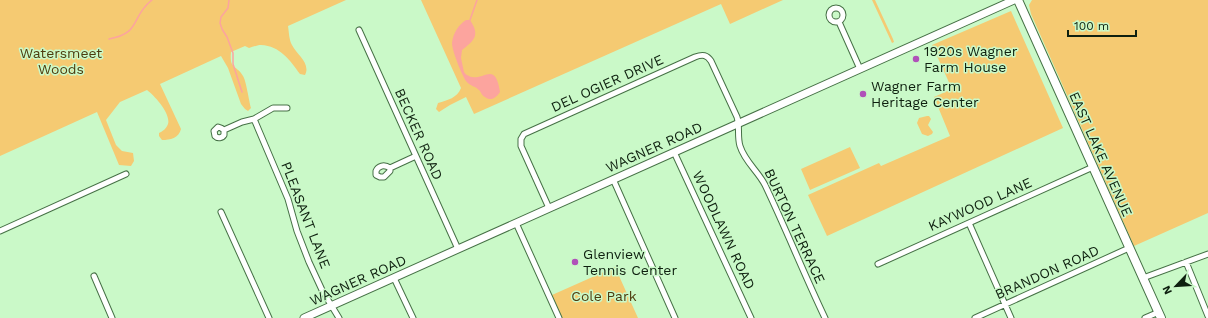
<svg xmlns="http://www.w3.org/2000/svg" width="1208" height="318" viewBox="0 0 1208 318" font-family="'Work Sans',sans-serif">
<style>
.green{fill:#f5ca72}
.water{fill:#fca49e}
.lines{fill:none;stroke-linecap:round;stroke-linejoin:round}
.stream{stroke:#fca49e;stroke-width:1.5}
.street-casing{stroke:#467146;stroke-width:7}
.secondary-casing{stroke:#467146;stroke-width:9}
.primary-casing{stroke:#467146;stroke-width:10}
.street{stroke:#fff;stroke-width:5}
.secondary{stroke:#fff;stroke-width:7}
.primary{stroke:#fff;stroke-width:8}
.poi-dot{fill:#b051b9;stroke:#caf9c8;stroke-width:1.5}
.labels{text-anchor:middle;stroke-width:3;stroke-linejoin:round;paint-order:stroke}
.poi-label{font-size:14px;fill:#0e200f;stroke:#caf9c8;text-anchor:start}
.park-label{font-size:14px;fill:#4e3b0e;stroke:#caf9c8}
.street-label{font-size:14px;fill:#0e200f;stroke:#caf9c8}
</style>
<rect width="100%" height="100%" fill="#caf9c8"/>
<path class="green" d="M 0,0 L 346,0 L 288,26 C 289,32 289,40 292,45 C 297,55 311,63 305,75 L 300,74 C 290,60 280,46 261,45 C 257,45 253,47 249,48 L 245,46 L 231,52 C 229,70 237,65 243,76 C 246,80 249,101 251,108 L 248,111 L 245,109 L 241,104 L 228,68 L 221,56 L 160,84 L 181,129 C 179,138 170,140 162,140 L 159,136 L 159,133 C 163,131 166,129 168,124 C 171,114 155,96 147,90 L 120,102 L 106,120 L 116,145 L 122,151 L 133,153 L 134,161 L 131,166 L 119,165 L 97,112 L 0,156 Z
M 421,0 L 783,0 L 730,24 L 721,4 L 474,114 L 466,97 L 450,105 L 439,112 L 436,109 L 438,103 C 448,100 457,98 461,88 Z
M 872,0 L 875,0 L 893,39 L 894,42 L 892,43 Z
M 1032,0 L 1208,0 L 1208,213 L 1134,246 L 1031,14 L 1029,5 Z
M 1011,11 L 1063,128 L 827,236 L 808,195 L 879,163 L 881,166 L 950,136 L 934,97 L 952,89 L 932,45 Z
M 927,116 L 929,116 L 931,119 L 928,125 L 933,132 L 932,134 L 928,136 L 922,134 L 917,123 L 919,118 Z
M 850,147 L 860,168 L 810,190 L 801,169 Z
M 615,267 L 638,318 L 562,318 L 552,295 Z"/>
<path class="water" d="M 466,20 L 470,20 C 480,35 475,40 462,50 L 461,58 L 464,72 C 465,74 467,75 469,76 C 483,83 495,59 500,92 C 497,97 491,102 485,97 C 482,96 481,92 479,90 C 475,86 470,86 466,81 C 462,75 452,51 452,43 C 453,34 458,25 466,20 Z"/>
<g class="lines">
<path class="stream" d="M 229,0 L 228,8 L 221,17 L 220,23 L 222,29 L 227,37 L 233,53 L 233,64 L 242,92
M 470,20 L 477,0
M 109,39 C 142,33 130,17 152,0"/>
<g class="street-casing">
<path id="street" d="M829 15a7 7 0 1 1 14 0a7 7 0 1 1-14 0Z
M 839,22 L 860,69
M 359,30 L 458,249
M 254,119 L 288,199 L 297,231 L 309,262 L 322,290 L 339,318
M 224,130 L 224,135 C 222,138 218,139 215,136 L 214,131 L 218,127 L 221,128 L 224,130 L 242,122 L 254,119 L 273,108 L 287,108
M 674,152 L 751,318
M 390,168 L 390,171 L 384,177 L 380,177 L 376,175 L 376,171 C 378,166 384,164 390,168 L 416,156
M 613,179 L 675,318
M 549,208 L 521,146 L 521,139 L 524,134 L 695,57 C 703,54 707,55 711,61 L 737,117 C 740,126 737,136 740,146 C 745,162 758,171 765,185 C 786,229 804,274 825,318
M 221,212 L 269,318
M 516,223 L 559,318
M 969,223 L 1011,318
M 0,231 L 126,174
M 1186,262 L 1208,316
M 878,264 L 1093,167
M 94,276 L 112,318
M 394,278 L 413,318
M 1143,278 L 1208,254
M 975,318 L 1129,248
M 1145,318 L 1159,312"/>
</g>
<g class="secondary-casing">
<path id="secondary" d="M 304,318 L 1014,0"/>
</g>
<g class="primary-casing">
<path id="primary" d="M 1018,0 L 1161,318"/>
</g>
<use href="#street" class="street"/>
<use href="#secondary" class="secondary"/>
<use href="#primary" class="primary"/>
</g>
<g class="poi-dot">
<circle cx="916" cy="59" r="4"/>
<circle cx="863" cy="94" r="4"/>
<circle cx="575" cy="262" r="4"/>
</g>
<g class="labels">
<g class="poi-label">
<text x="924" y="56">1920s Wagner<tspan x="924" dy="16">Farm House</tspan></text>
<text x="871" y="91">Wagner Farm<tspan x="871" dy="16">Heritage Center</tspan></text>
<text x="583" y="259">Glenview<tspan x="583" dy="16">Tennis Center</tspan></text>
</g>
<g class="park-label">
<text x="61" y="58">Watersmeet<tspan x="61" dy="16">Woods</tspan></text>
<text x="604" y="301">Cole Park</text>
</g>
<g class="street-label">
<text transform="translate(607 83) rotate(-24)" y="5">DEL OGIER DRIVE</text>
<text transform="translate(419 134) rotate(66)" y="5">BECKER ROAD</text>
<text transform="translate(654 147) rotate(-24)" y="5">WAGNER ROAD</text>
<text transform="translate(1101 154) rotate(66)" y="5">EAST LAKE AVENUE</text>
<text transform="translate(980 204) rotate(-24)" y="5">KAYWOOD LANE</text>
<text transform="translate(306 215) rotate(69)" y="5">PLEASANT LANE</text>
<text transform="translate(795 226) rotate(65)" y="5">BURTON TERRACE</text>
<text transform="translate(724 230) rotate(65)" y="5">WOODLAWN ROAD</text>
<text transform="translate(1047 272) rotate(-24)" y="5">BRANDON ROAD</text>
<text transform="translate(358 280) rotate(-24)" y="5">WAGNER ROAD</text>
</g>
</g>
<g transform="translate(1176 286) rotate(245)" stroke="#caf9c8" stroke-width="3" paint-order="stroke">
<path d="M0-3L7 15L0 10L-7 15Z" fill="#0e200f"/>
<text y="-6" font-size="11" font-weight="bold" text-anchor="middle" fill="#0e200f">N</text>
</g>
<path d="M1068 30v6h68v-6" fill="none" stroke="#0e200f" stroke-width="2"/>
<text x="1074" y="30" font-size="12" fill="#0e200f" stroke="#caf9c8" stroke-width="3" paint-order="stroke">100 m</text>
</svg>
